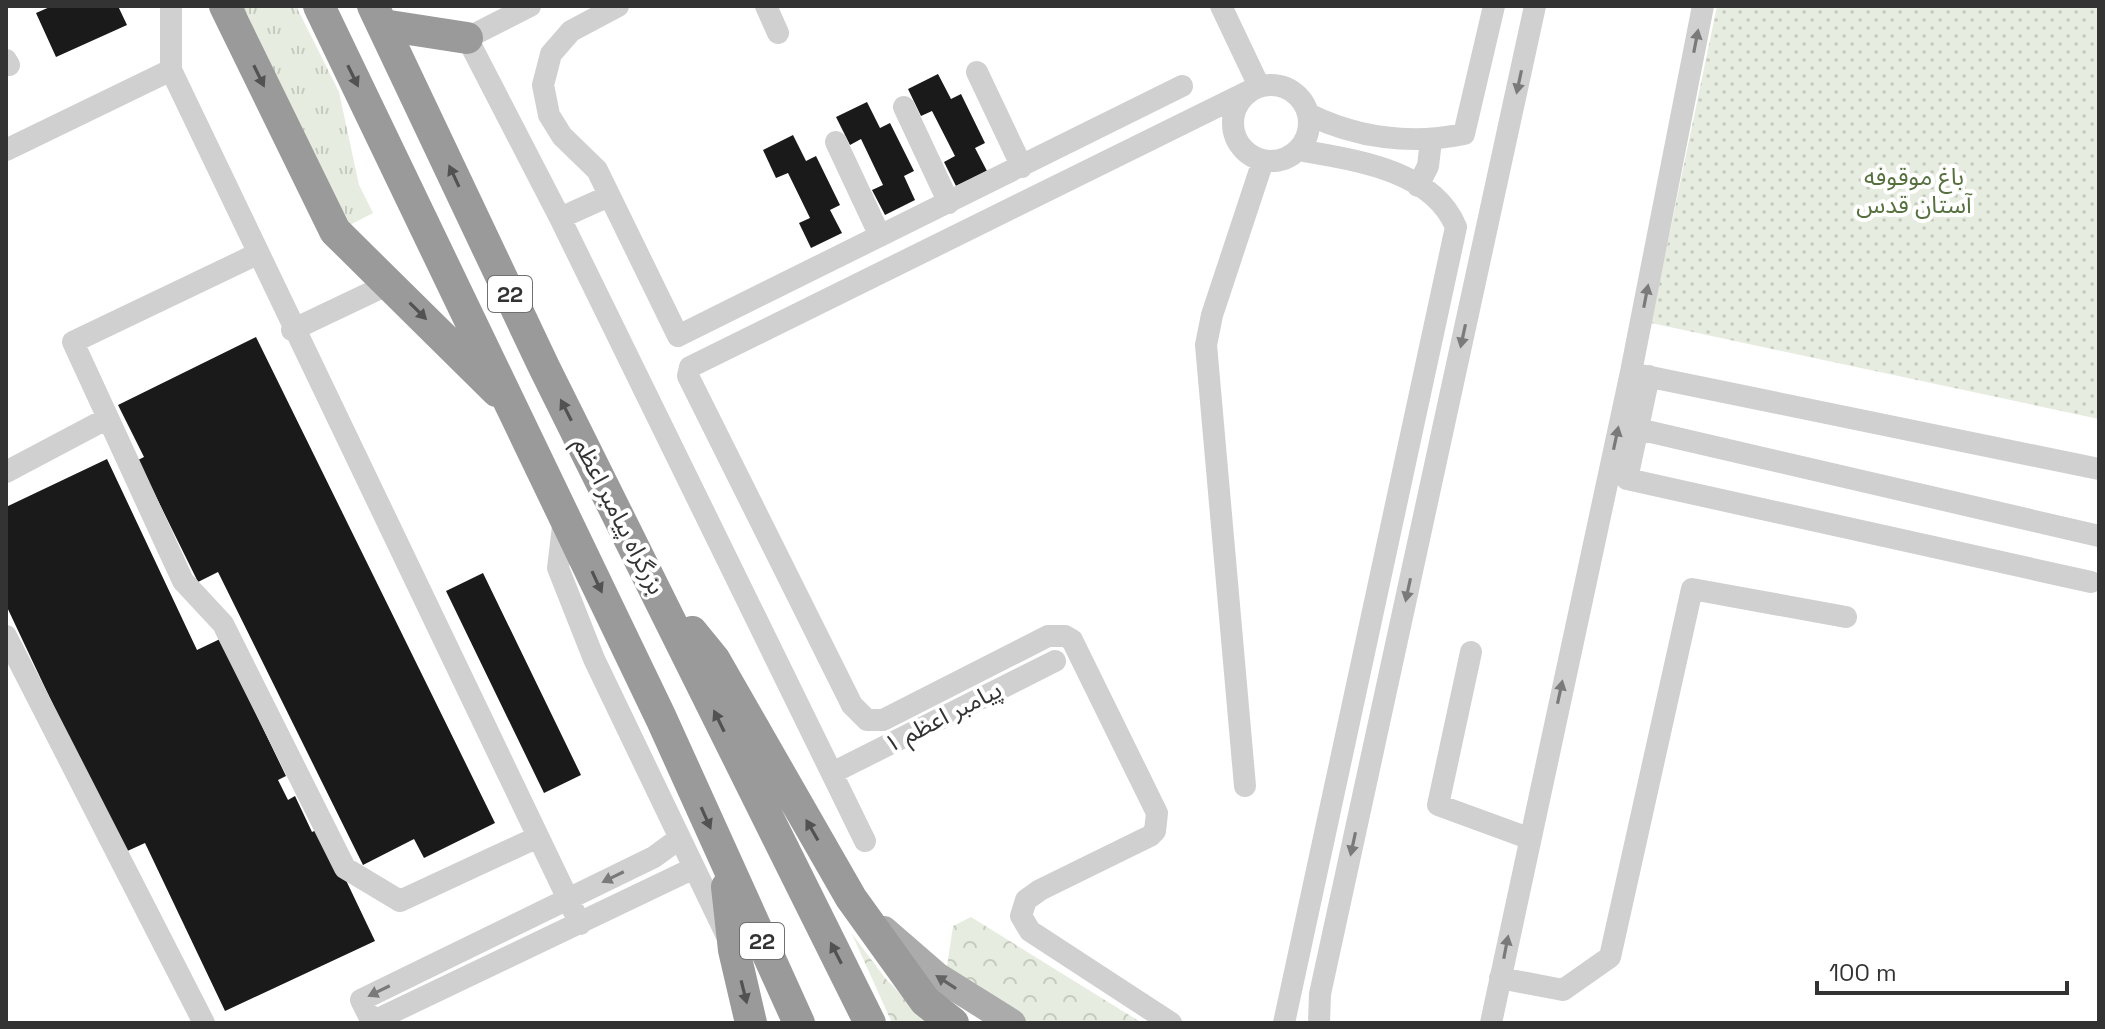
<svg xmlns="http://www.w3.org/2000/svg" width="2105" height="1029" viewBox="0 0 2105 1029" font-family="'Space Grotesk','Noto Sans Arabic',sans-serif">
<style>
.grass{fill:url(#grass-tufts)}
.forest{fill:url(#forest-crowns)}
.park{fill:url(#park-dots)}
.building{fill:#1a1a1a}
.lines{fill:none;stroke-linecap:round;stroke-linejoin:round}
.minor{stroke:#d0d0d0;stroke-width:22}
.major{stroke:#ababab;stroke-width:28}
.highway{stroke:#9a9a9a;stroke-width:32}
.oneway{fill:#7a7a7a}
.oneway2{fill:#525252}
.oneway3{fill:#636363}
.labels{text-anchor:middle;stroke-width:8;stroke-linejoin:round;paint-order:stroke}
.shield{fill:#fff;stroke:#707070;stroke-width:2}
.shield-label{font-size:22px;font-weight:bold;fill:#333}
.park-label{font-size:24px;fill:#56703f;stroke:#fff}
.street-label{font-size:24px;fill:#333;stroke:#fff}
</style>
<defs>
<pattern id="grass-tufts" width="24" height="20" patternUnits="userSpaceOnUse" patternTransform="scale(2)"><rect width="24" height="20" fill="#e6ecdf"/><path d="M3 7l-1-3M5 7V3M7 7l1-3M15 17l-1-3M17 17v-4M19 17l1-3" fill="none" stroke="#c6cbc0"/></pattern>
<pattern id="forest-crowns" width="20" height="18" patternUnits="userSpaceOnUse" patternTransform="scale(2)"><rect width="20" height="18" fill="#e6ecdf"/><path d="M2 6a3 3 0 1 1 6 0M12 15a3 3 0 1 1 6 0" fill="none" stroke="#c6cbc0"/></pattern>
<pattern id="park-dots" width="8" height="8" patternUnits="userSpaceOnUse" patternTransform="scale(2)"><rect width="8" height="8" fill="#e6ecdf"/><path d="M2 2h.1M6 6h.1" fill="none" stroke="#c6cbc0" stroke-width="1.8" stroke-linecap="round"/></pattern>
</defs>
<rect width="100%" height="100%" fill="#fff"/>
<path class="grass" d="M 238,6 L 296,6 L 339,92 L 359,185 L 373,213 L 346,227 Z"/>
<path class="forest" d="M 971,917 L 1142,1023 L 1028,1023 L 946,973 L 953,926 Z
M 852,934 L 885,978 L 929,1023 L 892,1023 Z"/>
<path class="park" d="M 1717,6 L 2099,6 L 2099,419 L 1651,323 Z"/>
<path class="building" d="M 52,6 L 118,6 L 127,25 L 56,57 L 36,13 Z
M 938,74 L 951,99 L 961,94 L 985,143 L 975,148 L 987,171 L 956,186 L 944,162 L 955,156 L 932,111 L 921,116 L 908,89 Z
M 867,102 L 880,128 L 890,123 L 914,171 L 904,176 L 915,200 L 885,215 L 872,190 L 883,185 L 861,139 L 850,145 L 836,117 Z
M 793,135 L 806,161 L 816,156 L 840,205 L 830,210 L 842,233 L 811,248 L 799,223 L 810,218 L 788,173 L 776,178 L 763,150 Z
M 256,337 L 495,823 L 424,858 L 414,839 L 363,865 L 218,572 L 198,582 L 138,460 L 144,457 L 118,405 Z
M 107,459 L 197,650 L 220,639 L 286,776 L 278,780 L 288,800 L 295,796 L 312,832 L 321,828 L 375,941 L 225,1011 L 145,843 L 123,853 L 6,605 L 6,507 Z
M 483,573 L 581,775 L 544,793 L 446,591 Z"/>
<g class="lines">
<path class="minor" d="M 171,6 L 171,70 L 580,924
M 530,6 L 467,38 L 560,218 L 865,841
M 618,6 L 571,31 L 551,54 L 543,85 L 549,115 L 562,136 L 597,170 L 678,336 L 1182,86
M 766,6 L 778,33
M 1221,6 L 1259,86
M 6,60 L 9,65
M 977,72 L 1022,167
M1233 123a38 38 0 1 1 76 0a38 38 0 1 1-76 0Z
M 904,107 L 949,203
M 1308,114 C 1357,138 1411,145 1464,134 L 1494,6
M 836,142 L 880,236
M 6,150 L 171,70
M 1418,186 L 1428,166 L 1431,141
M 560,218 L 609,196
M 257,254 L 73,342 L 183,581 L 223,624 L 345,868 L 400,901 L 538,837
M 292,330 L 391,283
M 1636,374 L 2099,469
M 1649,376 L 1627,479 L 2091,582
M 1638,429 L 2099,536
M 6,472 L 108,418
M 564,518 L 558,568 L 594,659 L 726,934
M 6,636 L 204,1023
M 1471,652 L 1438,805 L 1528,838
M 832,773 L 1055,661
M 1245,786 L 1206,345 L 1212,315 L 1263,161
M 680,838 L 654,857 L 361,1000 L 372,1022 L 694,868
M 1500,978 L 1563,990 L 1610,957 L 1692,589 L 1846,617
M 1171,1023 L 1030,931 L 1021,916 L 1026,900 L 1040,890 L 1150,836 L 1155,831 L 1157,813 L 1072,640 L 1065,636 L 1048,636 L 883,720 L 867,720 L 852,705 L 688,376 L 690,367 L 1247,92
M 1284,1023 L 1456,227 C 1432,169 1353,160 1298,150
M 1319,1023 L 1320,994 L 1535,6
M 1491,1023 L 1631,372 L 1703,6"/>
<path class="major" d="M 884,930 L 937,976 L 1012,1023"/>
<path class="highway" d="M 225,6 L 335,231 L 497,391
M 319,6 L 661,718 L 799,1023
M 373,6 L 544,367 L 870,1023
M 383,25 L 467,38
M 692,632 L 714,659 L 851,898 L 925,1001 L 953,1023
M 727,887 L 734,950 L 751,1023"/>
</g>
<defs><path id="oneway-solid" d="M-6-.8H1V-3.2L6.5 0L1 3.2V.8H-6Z" transform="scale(2)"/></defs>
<g class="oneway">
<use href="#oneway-solid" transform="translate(1696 41) rotate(-79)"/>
<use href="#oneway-solid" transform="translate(1519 82) rotate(102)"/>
<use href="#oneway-solid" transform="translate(1646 296) rotate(-79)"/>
<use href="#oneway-solid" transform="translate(1463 336) rotate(102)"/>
<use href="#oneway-solid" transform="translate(1616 438) rotate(-78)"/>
<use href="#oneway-solid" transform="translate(1408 590) rotate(102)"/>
<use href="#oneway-solid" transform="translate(1560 692) rotate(-78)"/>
<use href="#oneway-solid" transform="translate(1353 844) rotate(102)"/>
<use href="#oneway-solid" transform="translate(613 877) rotate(154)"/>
<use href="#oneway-solid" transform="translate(1506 947) rotate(-79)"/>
<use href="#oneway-solid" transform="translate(379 991) rotate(154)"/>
</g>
<g class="oneway2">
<use href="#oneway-solid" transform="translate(259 76) rotate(64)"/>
<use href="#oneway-solid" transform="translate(353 76) rotate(64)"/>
<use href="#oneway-solid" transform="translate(454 176) rotate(-115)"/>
<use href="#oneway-solid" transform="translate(418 311) rotate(45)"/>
<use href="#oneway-solid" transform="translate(566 410) rotate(-117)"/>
<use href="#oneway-solid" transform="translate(597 582) rotate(65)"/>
<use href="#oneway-solid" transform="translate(719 721) rotate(-116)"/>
<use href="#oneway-solid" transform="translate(706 818) rotate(66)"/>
<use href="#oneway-solid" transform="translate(812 830) rotate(-120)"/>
<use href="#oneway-solid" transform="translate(836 953) rotate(-117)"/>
<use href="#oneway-solid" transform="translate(744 992) rotate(76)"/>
</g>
<use class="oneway3" href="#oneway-solid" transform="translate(946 982) rotate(-147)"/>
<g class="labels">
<g class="shield">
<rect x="488" y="276" width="44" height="36" rx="6"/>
<rect x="740" y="923" width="44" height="36" rx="6"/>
</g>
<g class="shield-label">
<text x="510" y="302">22</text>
<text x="762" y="949">22</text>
</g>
<g class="park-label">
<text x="1914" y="185">باغ موقوفه<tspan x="1914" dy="28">آستان قدس</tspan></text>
</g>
<g class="street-label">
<text transform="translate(619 516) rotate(63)" y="8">بزرگراه پیامبر اعظم</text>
<text transform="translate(943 717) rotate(-27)" y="8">پیامبر اعظم ۱</text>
</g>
</g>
<rect width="2105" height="1029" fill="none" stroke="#333333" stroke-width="16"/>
<path d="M1817 981v12h250v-12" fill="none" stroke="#333333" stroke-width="4"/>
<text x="1829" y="981" font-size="24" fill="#333333" stroke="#ffffff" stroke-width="6" paint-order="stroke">100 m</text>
</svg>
